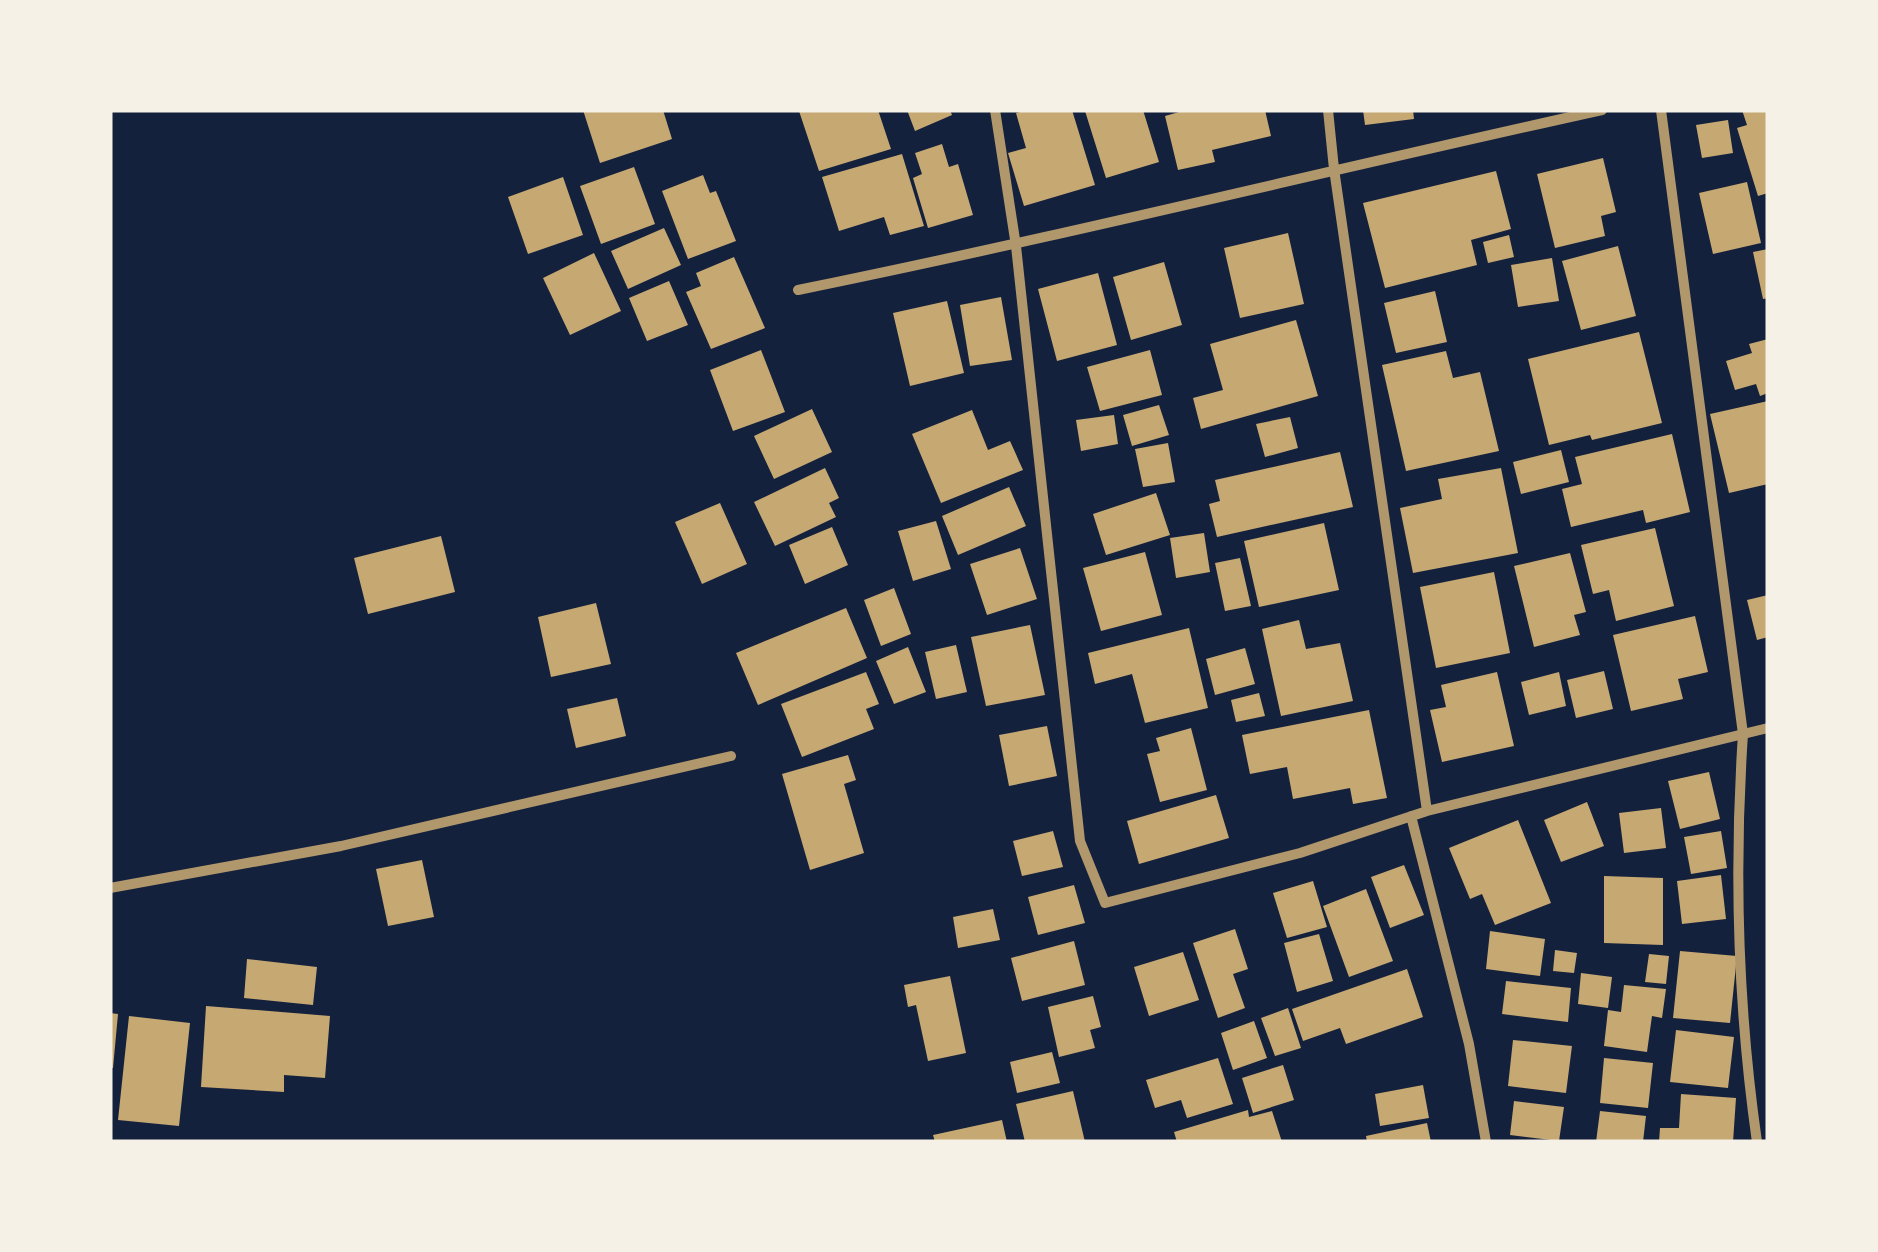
<svg xmlns="http://www.w3.org/2000/svg" width="1878" height="1252" viewBox="0 0 1878 1252" font-family="'Exo 2',sans-serif">
<style>
.building{fill:#c6a872}
.lines{fill:none;stroke-linecap:round;stroke-linejoin:round}
.minor{stroke:#b1986c;stroke-width:10}
</style>
<rect width="100%" height="100%" fill="#14213d"/>
<path class="building" d="M 583,110 L 663,110 L 672,139 L 600,163 Z
M 878,110 L 891,149 L 819,171 L 799,111 Z
M 907,110 L 950,110 L 952,115 L 915,131 Z
M 1028,110 L 1072,110 L 1095,185 L 1024,206 L 1008,153 L 1026,148 L 1016,113 Z
M 1143,110 L 1159,162 L 1106,178 L 1085,111 Z
M 1186,110 L 1265,110 L 1271,136 L 1212,150 L 1215,162 L 1178,170 L 1165,116 Z
M 1363,110 L 1413,110 L 1414,119 L 1365,125 Z
M 1742,110 L 1768,110 L 1768,193 L 1758,196 L 1737,128 L 1747,125 Z
M 1728,120 L 1733,153 L 1702,158 L 1696,125 Z
M 942,144 L 949,167 L 958,164 L 973,215 L 928,228 L 913,178 L 922,174 L 915,153 Z
M 902,154 L 924,226 L 890,235 L 884,217 L 839,231 L 822,177 Z
M 1603,158 L 1616,212 L 1601,216 L 1605,236 L 1555,248 L 1537,174 Z
M 634,167 L 655,224 L 601,244 L 580,186 Z
M 1496,171 L 1511,229 L 1471,240 L 1477,265 L 1385,288 L 1363,203 Z
M 703,175 L 710,193 L 716,191 L 736,241 L 688,259 L 662,191 Z
M 563,177 L 583,235 L 528,254 L 508,197 Z
M 1747,182 L 1761,243 L 1713,254 L 1699,193 Z
M 664,228 L 681,265 L 628,289 L 611,251 Z
M 1288,233 L 1304,304 L 1240,318 L 1224,248 Z
M 1509,235 L 1514,257 L 1488,263 L 1483,242 Z
M 1618,246 L 1636,316 L 1581,330 L 1562,261 Z
M 1768,249 L 1768,298 L 1763,299 L 1753,252 Z
M 594,253 L 621,311 L 570,335 L 543,278 Z
M 734,257 L 765,328 L 711,349 L 686,292 L 701,286 L 696,273 Z
M 1552,258 L 1559,301 L 1518,307 L 1511,265 Z
M 1164,262 L 1182,325 L 1131,340 L 1113,277 Z
M 1098,273 L 1117,345 L 1057,361 L 1038,289 Z
M 669,281 L 688,325 L 647,341 L 629,298 Z
M 1435,291 L 1447,342 L 1396,353 L 1384,303 Z
M 1001,297 L 1012,360 L 970,366 L 960,305 Z
M 947,301 L 964,373 L 910,386 L 893,313 Z
M 1296,320 L 1318,396 L 1201,429 L 1193,398 L 1223,390 L 1210,344 Z
M 1639,332 L 1662,423 L 1592,440 L 1590,435 L 1549,445 L 1528,359 Z
M 1768,339 L 1768,393 L 1760,396 L 1756,384 L 1735,390 L 1726,361 L 1752,353 L 1749,344 Z
M 761,350 L 785,412 L 733,431 L 710,370 Z
M 1150,350 L 1162,395 L 1100,411 L 1087,367 Z
M 1446,351 L 1453,378 L 1480,372 L 1499,451 L 1406,471 L 1382,365 Z
M 1768,401 L 1768,484 L 1729,493 L 1710,414 Z
M 1159,405 L 1169,435 L 1132,446 L 1123,415 Z
M 812,409 L 832,452 L 774,479 L 754,436 Z
M 972,410 L 988,450 L 1010,441 L 1023,470 L 941,503 L 912,434 Z
M 1114,415 L 1118,444 L 1081,451 L 1076,420 Z
M 1290,417 L 1298,448 L 1265,457 L 1256,424 Z
M 1672,434 L 1690,512 L 1646,523 L 1643,510 L 1571,527 L 1562,489 L 1582,484 L 1575,457 Z
M 1168,443 L 1175,482 L 1143,487 L 1135,449 Z
M 1561,450 L 1569,482 L 1521,494 L 1513,462 Z
M 1340,452 L 1353,507 L 1217,537 L 1209,504 L 1220,501 L 1215,480 Z
M 825,468 L 839,498 L 829,503 L 836,517 L 775,546 L 754,502 Z
M 1501,468 L 1518,553 L 1413,573 L 1400,508 L 1442,499 L 1438,479 Z
M 1009,487 L 1026,526 L 958,555 L 942,516 Z
M 1156,493 L 1170,535 L 1106,555 L 1093,514 Z
M 720,503 L 747,564 L 702,584 L 675,522 Z
M 936,521 L 951,569 L 913,581 L 898,531 Z
M 1324,523 L 1339,590 L 1259,607 L 1244,541 Z
M 832,527 L 848,565 L 805,584 L 789,545 Z
M 1655,528 L 1674,606 L 1616,621 L 1609,590 L 1593,594 L 1581,545 Z
M 1204,533 L 1210,572 L 1176,578 L 1170,538 Z
M 441,536 L 455,592 L 368,614 L 354,558 Z
M 1020,548 L 1037,599 L 987,615 L 970,564 Z
M 1145,552 L 1162,615 L 1101,631 L 1083,568 Z
M 1570,553 L 1586,612 L 1574,615 L 1580,635 L 1534,647 L 1514,566 Z
M 1240,558 L 1251,606 L 1225,611 L 1215,563 Z
M 1494,572 L 1510,653 L 1436,668 L 1420,587 Z
M 894,588 L 911,634 L 881,646 L 864,600 Z
M 1768,595 L 1768,637 L 1757,640 L 1747,600 Z
M 596,603 L 611,664 L 551,677 L 538,617 Z
M 846,608 L 867,658 L 758,705 L 736,653 Z
M 1695,616 L 1708,672 L 1678,679 L 1683,699 L 1631,711 L 1613,635 Z
M 1299,620 L 1306,649 L 1340,643 L 1353,701 L 1281,716 L 1262,629 Z
M 1030,625 L 1045,695 L 986,706 L 971,637 Z
M 1189,628 L 1208,708 L 1145,723 L 1132,674 L 1095,684 L 1088,653 Z
M 956,645 L 967,692 L 936,699 L 925,652 Z
M 908,647 L 926,692 L 894,704 L 876,661 Z
M 1245,648 L 1255,684 L 1215,695 L 1206,659 Z
M 1604,671 L 1613,709 L 1576,718 L 1567,680 Z
M 866,672 L 879,704 L 866,709 L 874,729 L 802,757 L 781,704 Z
M 1497,672 L 1514,746 L 1442,762 L 1430,710 L 1446,707 L 1441,685 Z
M 1559,672 L 1566,706 L 1529,715 L 1521,682 Z
M 1259,693 L 1265,716 L 1236,722 L 1231,700 Z
M 617,698 L 626,736 L 576,748 L 567,709 Z
M 1369,710 L 1387,798 L 1353,804 L 1350,788 L 1293,799 L 1287,767 L 1250,774 L 1242,735 Z
M 1047,726 L 1057,776 L 1009,786 L 999,735 Z
M 1191,728 L 1207,790 L 1160,802 L 1147,754 L 1160,751 L 1156,738 Z
M 848,755 L 856,780 L 844,784 L 864,853 L 810,870 L 782,774 Z
M 1709,772 L 1720,819 L 1680,829 L 1668,781 Z
M 1216,795 L 1229,838 L 1139,864 L 1127,821 Z
M 1587,802 L 1604,846 L 1561,862 L 1544,820 Z
M 1661,808 L 1666,848 L 1624,853 L 1619,813 Z
M 1518,820 L 1551,903 L 1495,925 L 1482,894 L 1470,899 L 1449,848 Z
M 1053,831 L 1063,867 L 1022,876 L 1013,841 Z
M 1721,831 L 1727,868 L 1691,874 L 1684,837 Z
M 422,860 L 434,917 L 388,926 L 376,869 Z
M 1404,865 L 1424,915 L 1390,928 L 1371,877 Z
M 1721,875 L 1726,919 L 1682,924 L 1677,881 Z
M 1604,876 L 1663,878 L 1663,945 L 1604,943 Z
M 1313,881 L 1327,927 L 1287,938 L 1273,893 Z
M 1074,885 L 1085,923 L 1038,935 L 1028,897 Z
M 1366,889 L 1393,961 L 1349,977 L 1323,906 Z
M 993,909 L 1000,940 L 958,948 L 953,917 Z
M 1235,929 L 1248,969 L 1233,974 L 1245,1008 L 1218,1018 L 1193,943 Z
M 1490,931 L 1545,939 L 1540,976 L 1486,969 Z
M 1319,934 L 1333,981 L 1297,992 L 1284,943 Z
M 1074,941 L 1085,985 L 1022,1001 L 1011,958 Z
M 1555,950 L 1577,953 L 1574,973 L 1553,971 Z
M 1680,951 L 1737,956 L 1730,1023 L 1673,1018 Z
M 1183,952 L 1199,1000 L 1149,1016 L 1134,967 Z
M 1649,954 L 1669,956 L 1666,984 L 1645,982 Z
M 247,959 L 317,967 L 313,1005 L 244,998 Z
M 1407,969 L 1423,1017 L 1346,1044 L 1340,1028 L 1303,1041 L 1292,1009 Z
M 1581,973 L 1612,977 L 1608,1008 L 1578,1004 Z
M 950,976 L 966,1053 L 928,1061 L 916,1005 L 908,1007 L 904,985 Z
M 1506,981 L 1571,988 L 1568,1022 L 1502,1014 Z
M 1624,985 L 1666,989 L 1662,1018 L 1652,1016 L 1647,1052 L 1604,1046 L 1608,1010 L 1621,1012 Z
M 1093,996 L 1101,1027 L 1090,1030 L 1095,1048 L 1059,1057 L 1048,1007 Z
M 206,1006 L 330,1016 L 325,1078 L 284,1075 L 284,1092 L 201,1087 Z
M 1288,1008 L 1301,1048 L 1275,1056 L 1261,1018 Z
M 110,1013 L 118,1014 L 113,1068 L 110,1068 Z
M 129,1016 L 190,1023 L 179,1126 L 118,1120 Z
M 1254,1021 L 1267,1058 L 1233,1070 L 1221,1033 Z
M 1676,1030 L 1734,1037 L 1728,1088 L 1670,1082 Z
M 1513,1040 L 1572,1046 L 1566,1093 L 1508,1086 Z
M 1052,1052 L 1060,1083 L 1017,1093 L 1010,1062 Z
M 1218,1058 L 1233,1104 L 1187,1118 L 1181,1100 L 1155,1108 L 1146,1080 Z
M 1604,1058 L 1653,1063 L 1648,1108 L 1600,1103 Z
M 1283,1065 L 1294,1100 L 1253,1113 L 1242,1078 Z
M 1423,1085 L 1429,1118 L 1380,1126 L 1375,1094 Z
M 1073,1091 L 1085,1142 L 1025,1142 L 1016,1104 Z
M 1681,1094 L 1736,1098 L 1733,1142 L 1659,1142 L 1660,1128 L 1679,1128 Z
M 1514,1101 L 1564,1107 L 1559,1141 L 1510,1135 Z
M 1248,1110 L 1249,1117 L 1272,1111 L 1282,1142 L 1177,1142 L 1174,1132 Z
M 1600,1111 L 1646,1116 L 1643,1142 L 1596,1142 Z
M 1002,1120 L 1007,1142 L 935,1142 L 933,1135 Z
M 1427,1123 L 1431,1142 L 1367,1142 L 1366,1136 Z"/>
<g class="lines">
<path class="minor" d="M 995,110 L 1016,246 L 1080,841 L 1105,903 L 1300,853 L 1427,811 L 1768,728
M 1328,110 L 1334,169 L 1427,811
M 1661,110 L 1743,734 C 1734,869 1738,1009 1757,1142
M 798,290 C 1068,235 1334,169 1602,110
M 1411,816 L 1469,1044 L 1486,1142
M 110,888 L 341,846 L 731,756"/>
</g>
<rect width="1878" height="1252" fill="none" stroke="#f6f1e7" stroke-width="225"/>
</svg>
